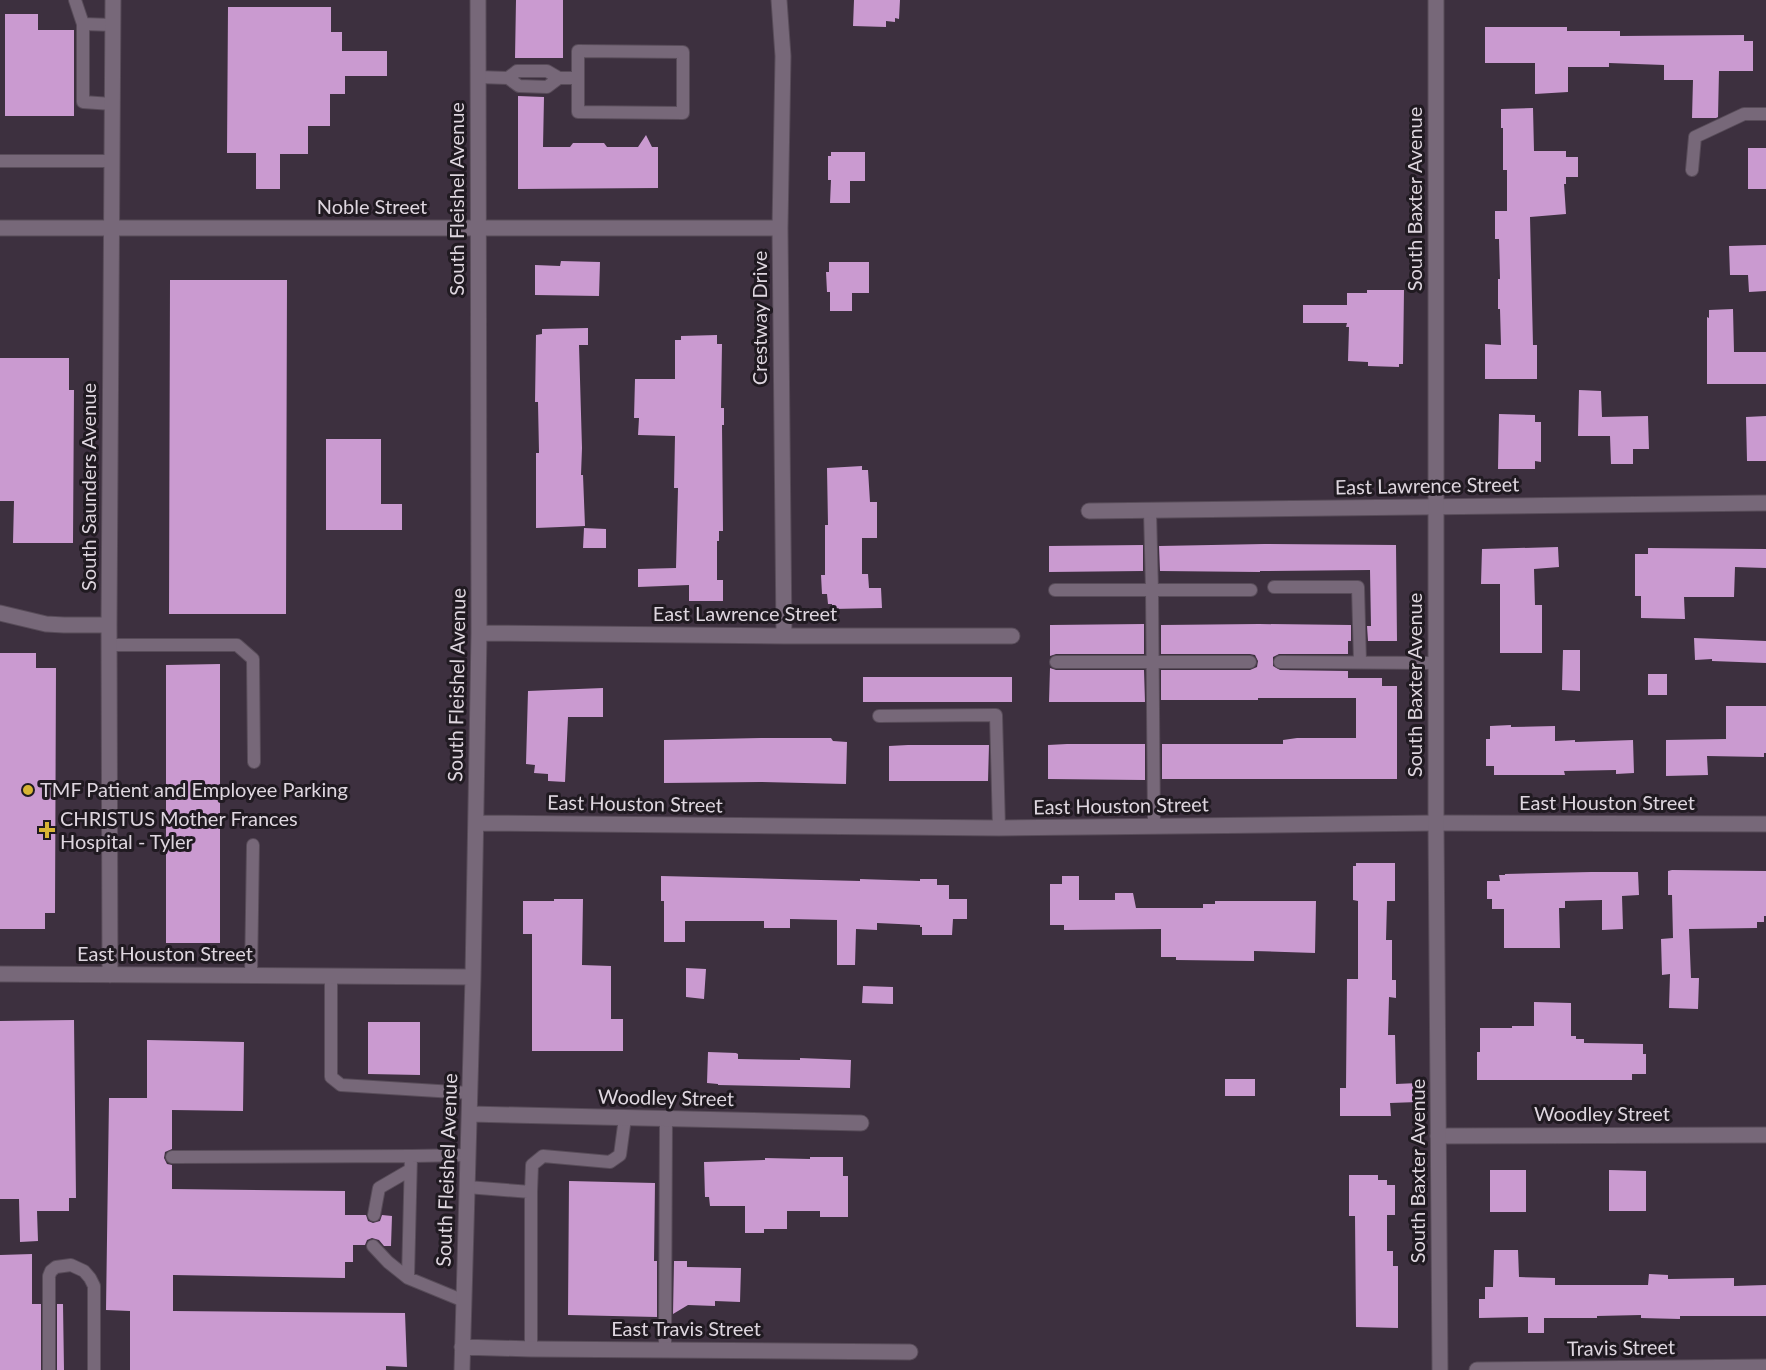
<svg xmlns="http://www.w3.org/2000/svg" width="1766" height="1370" viewBox="0 0 1766 1370" font-family="Lato,sans-serif">
<style>
.building{fill:#ca9ad0}
.lines{fill:none;stroke-linecap:round;stroke-linejoin:round}
.lane-casing{stroke:#584c59;stroke-width:14}
.street-casing{stroke:#584c59;stroke-width:17}
.secondary-casing{stroke:#584c59;stroke-width:17}
.lane{stroke:#776879;stroke-width:12}
.street{stroke:#776879;stroke-width:15}
.secondary{stroke:#776879;stroke-width:15}
.poi-dot{fill:#d7b434;stroke:#201a21;stroke-width:2}
.labels{text-anchor:middle;stroke-width:6;stroke-linejoin:round;paint-order:stroke}
.street-label{font-size:20px;fill:#ded6df;stroke:#201a21}
.poi-label{font-size:20px;fill:#ded6df;stroke:#201a21;text-anchor:start}
</style>
<rect width="100%" height="100%" fill="#3d303f"/>
<path class="building" d="M 516,0 L 563,0 L 563,58 L 515,58 Z
M 854,0 L 900,0 L 899,19 L 895,18 L 895,22 L 886,21 L 886,27 L 853,26 Z
M 228,7 L 331,7 L 331,32 L 342,32 L 342,51 L 387,51 L 387,76 L 345,76 L 345,94 L 330,94 L 330,126 L 308,126 L 308,154 L 280,154 L 280,189 L 256,189 L 256,153 L 227,153 Z
M 5,14 L 38,14 L 38,30 L 74,30 L 74,116 L 5,116 Z
M 1485,27 L 1567,27 L 1567,31 L 1620,31 L 1620,36 L 1744,35 L 1744,41 L 1753,41 L 1753,71 L 1719,71 L 1718,117 L 1716,118 L 1692,118 L 1693,80 L 1664,80 L 1664,65 L 1609,63 L 1609,67 L 1568,67 L 1568,92 L 1535,94 L 1535,63 L 1485,63 Z
M 518,96 L 544,97 L 543,147 L 570,147 L 573,143 L 604,143 L 607,147 L 638,147 L 646,135 L 652,147 L 658,147 L 658,188 L 518,189 Z
M 1533,108 L 1534,151 L 1566,151 L 1566,157 L 1578,157 L 1578,177 L 1566,177 L 1566,184 L 1564,184 L 1566,214 L 1530,217 L 1533,345 L 1537,345 L 1537,379 L 1485,379 L 1485,344 L 1501,345 L 1500,309 L 1498,309 L 1498,279 L 1500,279 L 1499,239 L 1495,239 L 1495,211 L 1507,211 L 1507,170 L 1503,170 L 1503,128 L 1501,128 L 1501,109 Z
M 1748,148 L 1766,148 L 1766,189 L 1748,189 Z
M 831,152 L 865,152 L 865,181 L 850,181 L 850,203 L 830,203 L 831,180 L 828,180 L 828,156 L 831,156 Z
M 1766,245 L 1766,291 L 1749,292 L 1748,275 L 1730,275 L 1729,246 Z
M 561,261 L 600,262 L 599,296 L 535,295 L 535,265 L 560,266 Z
M 829,262 L 869,262 L 869,293 L 852,293 L 852,311 L 830,311 L 830,292 L 827,292 L 826,272 L 829,272 Z
M 170,280 L 287,280 L 286,614 L 169,614 Z
M 1367,290 L 1404,290 L 1403,364 L 1399,364 L 1399,367 L 1368,366 L 1368,362 L 1348,361 L 1349,327 L 1346,327 L 1347,323 L 1303,323 L 1303,305 L 1347,305 L 1347,293 L 1367,293 Z
M 1733,309 L 1734,352 L 1766,352 L 1766,384 L 1707,384 L 1707,317 L 1709,318 L 1709,310 Z
M 588,328 L 588,345 L 579,345 L 582,448 L 581,475 L 583,475 L 585,526 L 536,528 L 536,453 L 539,453 L 538,402 L 535,402 L 536,335 L 542,334 L 542,329 Z
M 717,335 L 717,344 L 722,344 L 721,408 L 724,408 L 724,425 L 722,425 L 723,531 L 719,531 L 719,541 L 717,541 L 717,580 L 723,580 L 723,601 L 689,601 L 689,585 L 638,587 L 638,569 L 676,568 L 678,488 L 674,488 L 675,436 L 638,435 L 639,418 L 634,418 L 635,379 L 675,379 L 675,340 L 681,340 L 681,336 Z
M 0,358 L 69,358 L 69,390 L 74,390 L 73,543 L 13,543 L 14,501 L 0,501 Z
M 1579,390 L 1601,391 L 1602,417 L 1648,416 L 1649,449 L 1633,449 L 1633,464 L 1611,464 L 1610,436 L 1578,436 Z
M 1499,414 L 1535,415 L 1535,422 L 1541,422 L 1541,462 L 1535,461 L 1535,469 L 1498,469 Z
M 1766,416 L 1766,461 L 1747,461 L 1746,417 Z
M 326,439 L 381,439 L 381,504 L 402,504 L 402,530 L 326,530 Z
M 862,466 L 862,470 L 868,470 L 870,502 L 877,502 L 877,538 L 862,538 L 862,574 L 868,574 L 869,588 L 881,588 L 882,608 L 832,609 L 832,604 L 828,604 L 827,594 L 822,594 L 821,575 L 825,575 L 825,525 L 828,525 L 827,468 Z
M 584,528 L 606,529 L 606,548 L 583,548 Z
M 1264,544 L 1396,545 L 1397,641 L 1368,641 L 1367,626 L 1371,626 L 1370,570 L 1260,571 L 1260,572 L 1160,571 L 1159,546 Z
M 1143,545 L 1143,571 L 1049,572 L 1049,546 Z
M 1558,547 L 1559,567 L 1534,569 L 1535,605 L 1542,605 L 1542,653 L 1500,653 L 1500,584 L 1481,584 L 1482,549 Z
M 1648,548 L 1766,549 L 1766,568 L 1735,567 L 1734,597 L 1684,597 L 1685,619 L 1641,618 L 1641,596 L 1635,596 L 1635,554 L 1648,554 Z
M 1144,624 L 1144,654 L 1056,654 L 1050,656 L 1050,625 Z
M 1259,624 L 1351,625 L 1351,641 L 1348,641 L 1348,654 L 1279,654 L 1273,657 L 1273,666 L 1280,670 L 1348,671 L 1348,678 L 1382,678 L 1382,686 L 1397,686 L 1397,779 L 1162,779 L 1162,744 L 1283,744 L 1283,740 L 1297,738 L 1356,738 L 1356,698 L 1258,698 L 1258,700 L 1161,700 L 1161,670 L 1250,670 L 1257,667 L 1258,661 L 1255,655 L 1250,654 L 1161,654 L 1161,625 Z
M 1694,638 L 1766,641 L 1766,663 L 1712,661 L 1712,659 L 1695,660 Z
M 1563,650 L 1580,650 L 1580,691 L 1562,690 Z
M 0,653 L 36,653 L 36,668 L 56,668 L 55,913 L 45,913 L 45,929 L 0,929 Z
M 220,664 L 220,943 L 166,943 L 166,665 Z
M 1050,668 L 1056,670 L 1144,670 L 1145,702 L 1049,702 Z
M 1648,674 L 1667,674 L 1667,695 L 1648,695 Z
M 863,677 L 1012,677 L 1012,702 L 863,702 Z
M 603,688 L 603,717 L 568,717 L 565,782 L 548,781 L 548,774 L 534,773 L 535,765 L 526,764 L 528,691 Z
M 1726,706 L 1766,706 L 1766,753 L 1764,753 L 1764,757 L 1707,756 L 1708,775 L 1666,776 L 1666,740 L 1726,739 Z
M 1511,725 L 1511,727 L 1555,726 L 1555,741 L 1575,740 L 1575,742 L 1633,740 L 1634,773 L 1616,774 L 1616,770 L 1564,771 L 1565,775 L 1494,775 L 1494,766 L 1486,766 L 1486,739 L 1490,739 L 1490,726 Z
M 761,738 L 831,738 L 833,741 L 847,742 L 846,784 L 761,782 L 664,783 L 664,740 Z
M 1067,744 L 1145,744 L 1145,780 L 1048,779 L 1048,745 Z
M 908,745 L 989,745 L 988,781 L 889,781 L 889,746 Z
M 1356,863 L 1395,863 L 1395,901 L 1387,901 L 1386,940 L 1392,940 L 1392,980 L 1396,980 L 1396,998 L 1389,997 L 1388,1035 L 1395,1035 L 1396,1084 L 1418,1083 L 1418,1102 L 1390,1103 L 1391,1116 L 1340,1116 L 1340,1088 L 1346,1088 L 1347,979 L 1358,979 L 1358,901 L 1353,900 L 1353,866 L 1356,866 Z
M 1672,870 L 1766,871 L 1766,916 L 1764,916 L 1764,922 L 1757,922 L 1757,928 L 1689,929 L 1691,978 L 1699,978 L 1698,1009 L 1669,1008 L 1670,974 L 1662,975 L 1661,939 L 1673,938 L 1672,895 L 1668,895 L 1668,871 Z
M 1591,872 L 1638,872 L 1639,895 L 1622,896 L 1623,929 L 1602,930 L 1602,900 L 1565,901 L 1565,908 L 1559,908 L 1560,948 L 1504,948 L 1504,909 L 1492,909 L 1492,899 L 1487,899 L 1487,881 L 1500,881 L 1499,875 L 1505,875 L 1505,874 Z
M 661,876 L 860,881 L 860,879 L 920,881 L 920,879 L 937,879 L 937,885 L 949,885 L 949,899 L 967,899 L 967,919 L 953,919 L 952,935 L 922,935 L 922,927 L 920,927 L 920,925 L 877,923 L 877,930 L 856,929 L 855,965 L 837,965 L 837,920 L 790,919 L 790,928 L 764,928 L 764,921 L 685,921 L 685,942 L 664,942 L 664,901 L 661,901 Z
M 1062,876 L 1079,876 L 1079,900 L 1115,900 L 1115,893 L 1133,893 L 1136,908 L 1203,908 L 1203,904 L 1215,904 L 1215,901 L 1316,901 L 1315,953 L 1254,951 L 1254,961 L 1176,960 L 1176,957 L 1161,957 L 1161,929 L 1064,930 L 1064,925 L 1050,925 L 1050,884 L 1062,884 Z
M 554,899 L 583,899 L 582,965 L 611,966 L 611,1019 L 623,1019 L 623,1051 L 532,1051 L 532,934 L 523,934 L 523,901 L 554,901 Z
M 686,968 L 706,969 L 704,999 L 686,997 Z
M 863,986 L 893,987 L 893,1004 L 862,1003 Z
M 1534,1002 L 1571,1003 L 1571,1036 L 1576,1036 L 1576,1039 L 1584,1039 L 1584,1043 L 1643,1044 L 1643,1054 L 1646,1054 L 1646,1074 L 1632,1074 L 1632,1080 L 1477,1080 L 1477,1052 L 1480,1052 L 1480,1028 L 1512,1028 L 1512,1026 L 1534,1026 Z
M 74,1020 L 76,1198 L 69,1198 L 69,1211 L 37,1211 L 38,1241 L 20,1242 L 19,1199 L 0,1199 L 0,1021 Z
M 368,1022 L 420,1022 L 420,1075 L 368,1074 Z
M 147,1040 L 244,1042 L 243,1111 L 172,1110 L 172,1149 L 165,1152 L 164,1158 L 167,1164 L 172,1165 L 172,1189 L 345,1191 L 345,1215 L 366,1215 L 368,1221 L 373,1223 L 380,1221 L 382,1215 L 392,1216 L 391,1246 L 384,1246 L 379,1240 L 372,1238 L 367,1240 L 365,1245 L 353,1245 L 353,1262 L 345,1262 L 345,1278 L 173,1275 L 173,1311 L 405,1313 L 407,1367 L 386,1366 L 386,1370 L 130,1370 L 130,1311 L 106,1310 L 109,1098 L 147,1098 Z
M 708,1052 L 736,1053 L 738,1054 L 738,1059 L 800,1060 L 800,1058 L 851,1060 L 850,1088 L 718,1085 L 718,1084 L 707,1083 Z
M 1225,1079 L 1255,1079 L 1255,1096 L 1225,1096 Z
M 810,1157 L 843,1157 L 843,1176 L 848,1176 L 848,1217 L 820,1217 L 820,1211 L 787,1211 L 787,1229 L 764,1229 L 764,1233 L 745,1233 L 745,1206 L 710,1206 L 709,1197 L 705,1197 L 704,1162 L 765,1160 L 765,1158 L 810,1159 Z
M 1490,1170 L 1526,1170 L 1526,1212 L 1490,1212 Z
M 1609,1170 L 1646,1171 L 1646,1211 L 1609,1211 Z
M 1349,1175 L 1378,1175 L 1378,1180 L 1387,1180 L 1387,1185 L 1395,1185 L 1395,1215 L 1387,1215 L 1387,1251 L 1393,1251 L 1393,1266 L 1398,1266 L 1398,1328 L 1356,1327 L 1355,1216 L 1349,1216 Z
M 569,1181 L 655,1183 L 654,1261 L 657,1261 L 657,1317 L 568,1315 Z
M 1494,1250 L 1518,1250 L 1519,1277 L 1555,1278 L 1555,1285 L 1648,1285 L 1649,1274 L 1668,1275 L 1668,1279 L 1734,1278 L 1734,1286 L 1766,1285 L 1766,1316 L 1680,1316 L 1680,1319 L 1641,1318 L 1641,1315 L 1597,1316 L 1597,1318 L 1544,1318 L 1544,1333 L 1528,1333 L 1528,1317 L 1479,1318 L 1479,1299 L 1485,1299 L 1485,1287 L 1493,1287 Z
M 32,1254 L 32,1304 L 41,1304 L 41,1370 L 0,1370 L 0,1255 Z
M 674,1261 L 687,1261 L 687,1267 L 741,1268 L 740,1302 L 715,1301 L 715,1306 L 688,1305 L 673,1314 Z
M 57,1304 L 63,1304 L 64,1370 L 57,1370 Z"/>
<g class="lines">
<g class="lane-casing">
<path id="lane" d="M 75,0 L 83,24 L 83,102 L 112,104
M 83,24 L 113,25
M 478,77 L 508,78 L 519,86 L 547,87 L 559,78 L 547,71 L 517,71 L 508,78
M 559,78 L 578,78 L 578,51 L 683,52 L 683,113 L 578,112 L 578,78
M 0,161 L 112,161
M 1692,170 L 1695,137 L 1744,114 L 1766,114
M 1274,587 L 1358,587 L 1360,662
M 1055,590 L 1152,590 L 1150,511
M 109,645 L 237,645 L 253,659 L 254,762
M 1056,662 L 1250,662
M 1280,662 L 1436,663
M 879,716 L 996,715 L 999,828
M 1154,827 L 1152,590 L 1251,590
M 251,976 L 253,845
M 331,976 L 331,1077 L 341,1085 L 470,1093
M 172,1157 L 411,1156 L 469,1155
M 467,1187 L 531,1192 L 531,1349
M 531,1192 L 532,1165 L 543,1156 L 610,1162 L 620,1155 L 625,1118
M 374,1215 L 379,1188 L 410,1170
M 373,1246 L 388,1262 L 408,1278 L 464,1301
M 408,1278 L 411,1156
M 665,1350 L 666,1119
M 49,1370 L 49,1276 L 51,1271 L 56,1267 L 71,1265 L 84,1271 L 90,1278 L 94,1286 L 94,1370"/>
</g>
<g class="street-casing">
<path id="street" d="M 779,0 L 783,56 L 780,228 L 784,636
M 0,228 L 780,228
M 1089,511 L 1766,503
M 0,613 L 46,624 L 64,625 L 109,625
M 479,633 L 784,636 L 1012,636
M 476,823 L 999,828 L 1436,823 L 1766,824
M 0,974 L 473,977
M 110,975 L 109,625 L 113,0
M 470,1114 L 861,1123
M 1438,1136 L 1766,1135
M 462,1347 L 531,1349 L 910,1352
M 462,1370 L 473,977 L 479,633 L 478,0
M 1477,1370 L 1766,1367"/>
</g>
<g class="secondary-casing">
<path id="secondary" d="M 1436,0 L 1436,823 L 1440,1370"/>
</g>
<use href="#lane" class="lane"/>
<use href="#street" class="street"/>
<use href="#secondary" class="secondary"/>
</g>
<g class="poi-dot">
<circle cx="28" cy="790" r="6"/>
<path d="M44 821h6v6h6v6h-6v6h-6v-6h-6v-6h6z"/>
</g>
<g class="labels">
<g class="street-label">
<text transform="translate(457 199) rotate(-90)" y="7">South Fleishel Avenue</text>
<text transform="translate(1415 199) rotate(-90)" y="7">South Baxter Avenue</text>
<text x="372" y="214">Noble Street</text>
<text transform="translate(760 318) rotate(-90)" y="7">Crestway Drive</text>
<text transform="translate(1427 486) rotate(-1)" y="7">East Lawrence Street</text>
<text transform="translate(89 487) rotate(-90)" y="7">South Saunders Avenue</text>
<text x="745" y="621">East Lawrence Street</text>
<text transform="translate(457 685) rotate(-89)" y="7">South Fleishel Avenue</text>
<text transform="translate(1415 685) rotate(-90)" y="7">South Baxter Avenue</text>
<text x="1607" y="810">East Houston Street</text>
<text transform="translate(635 804) rotate(1)" y="7">East Houston Street</text>
<text transform="translate(1121 806) rotate(-1)" y="7">East Houston Street</text>
<text x="165" y="961">East Houston Street</text>
<text transform="translate(666 1098) rotate(1)" y="7">Woodley Street</text>
<text x="1602" y="1121">Woodley Street</text>
<text transform="translate(447 1170) rotate(-88)" y="7">South Fleishel Avenue</text>
<text transform="translate(1418 1171) rotate(-90)" y="7">South Baxter Avenue</text>
<text x="686" y="1336">East Travis Street</text>
<text transform="translate(1621 1348) rotate(-1)" y="7">Travis Street</text>
</g>
<g class="poi-label">
<text x="40" y="797">TMF Patient and Employee Parking</text>
<text x="60" y="826">CHRISTUS Mother Frances<tspan x="60" dy="23">Hospital - Tyler</tspan></text>
</g>
</g>
</svg>
